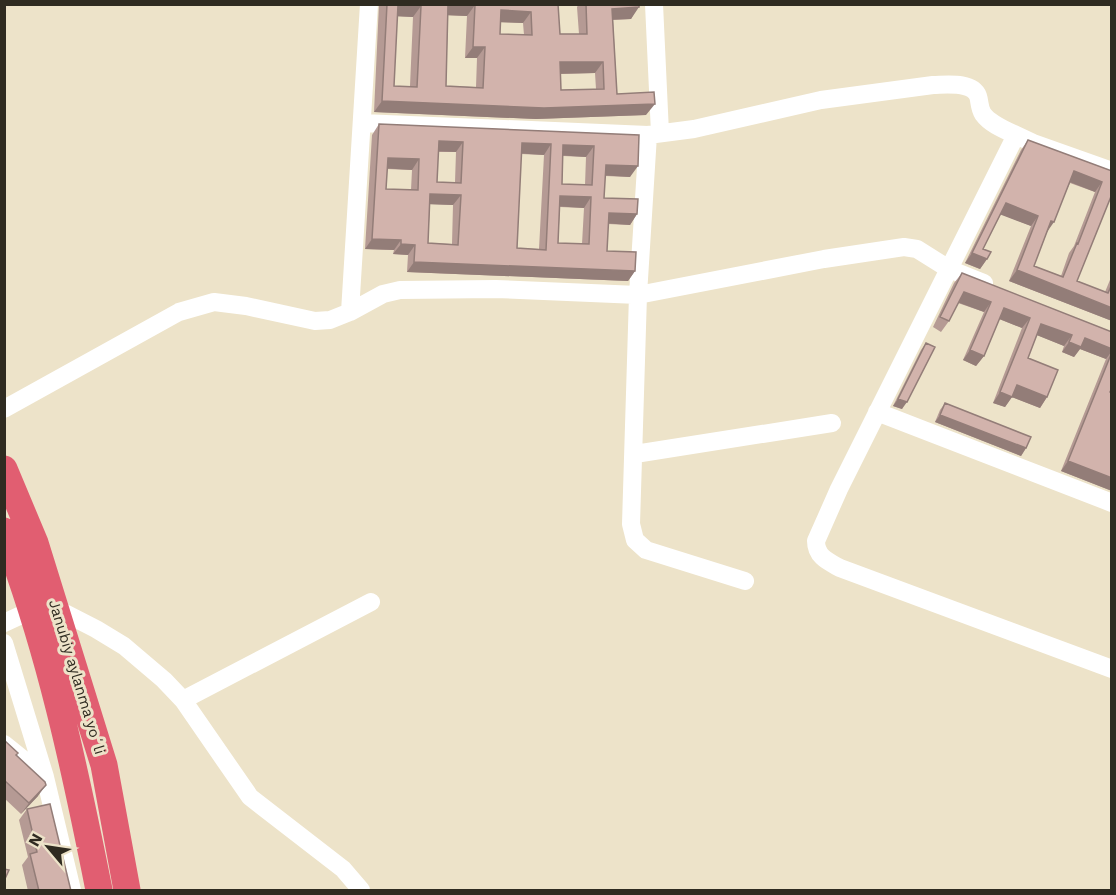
<svg xmlns="http://www.w3.org/2000/svg" width="1116" height="895" viewBox="0 0 1116 895" font-family="'Work Sans',sans-serif">
<style>
.lines{fill:none;stroke-linecap:round;stroke-linejoin:round}
.minor{stroke:#fff;stroke-width:18}
.highway{stroke:#e15e71;stroke-width:27}
.wall{fill:#b59a94;fill-rule:evenodd}
.shaded-wall{fill:#937d78}
.building{fill:#d2b3ac;stroke:#937d78;stroke-width:1.5;fill-rule:evenodd}
.labels{text-anchor:middle;stroke-width:6;stroke-linejoin:round;paint-order:stroke}
.street-label{font-size:15px;fill:#2f2b21;stroke:#ede3c9}
</style>
<rect width="100%" height="100%" fill="#ede3c9"/>
<g class="lines">
<path class="minor" d="M 654,4 L 660,133
M 362,123 L 648,135 L 694,129 L 821,100 L 933,85 C 945,85 972,81 978,96 C 980,102 979,108 983,114 C 990,124 1005,130 1016,135
M 648,135 L 638,295 L 631,524 L 635,540 L 646,550 L 745,581
M 1112,171 L 1033,143 L 1016,135 L 839,489 L 816,541 C 816,557 829,562 840,568 L 1112,669
M 350,312 L 369,4
M 4,409 L 179,312 L 214,302 L 246,306 L 315,321 L 330,320 L 350,312 L 383,294 L 400,290 L 496,289 L 638,295 L 824,259 L 904,247 L 917,249 L 949,269 L 984,283
M 877,412 L 1112,503
M 635,454 L 832,423
M 55,608 L 96,629 L 124,646 L 164,680 L 183,700 L 250,797 L 343,869 L 361,890
M 4,623 L 32,610
M 4,643 L 45,777 L 72,890
M 183,700 L 371,602
M 4,744 L 45,777"/>
<path class="highway" d="M 4,469 L 35,543 L 104,765 L 127,890
M 4,531 C 49,647 75,769 99,890"/>
</g>
<path class="wall" d="M 379,4 L 558,4 L 560,34 L 579,34 L 577,7 L 579,4 L 639,4 L 631,19 L 613,20 L 617,94 L 646,115 L 536,119 L 374,112 ZM 448,15 L 467,16 L 465,58 L 477,58 L 476,87 L 446,86 ZM 397,16 L 413,17 L 410,86 L 394,86 ZM 500,22 L 523,23 L 524,35 L 500,34 ZM 595,73 L 596,89 L 561,90 L 560,74 Z
M 379,124 L 639,135 L 630,177 L 605,176 L 604,198 L 637,214 L 630,225 L 608,224 L 607,251 L 635,271 L 628,281 L 407,272 L 408,255 L 393,254 L 394,250 L 365,249 L 372,135 ZM 438,152 L 456,152 L 455,182 L 437,182 ZM 521,154 L 544,155 L 539,249 L 517,248 ZM 563,156 L 586,157 L 585,185 L 562,184 ZM 387,169 L 412,170 L 411,190 L 386,189 ZM 430,204 L 453,205 L 452,244 L 428,243 ZM 560,207 L 584,208 L 582,244 L 558,243 Z
M 1028,140 L 1112,171 L 1112,199 L 1110,198 L 1077,281 L 1105,292 L 1112,275 L 1112,321 L 1009,281 L 1031,226 L 1001,214 L 983,249 L 987,259 L 980,269 L 965,263 L 1021,150 ZM 1070,183 L 1095,192 L 1074,246 L 1069,253 L 1061,276 L 1034,266 L 1047,232 Z
M 962,273 L 1112,332 L 1112,388 L 1110,392 L 1112,491 L 1061,471 L 1106,359 L 1080,349 L 1074,357 L 1062,352 L 1064,346 L 1037,335 L 1028,358 L 1047,397 L 1040,408 L 1012,397 L 1005,407 L 993,403 L 1022,328 L 999,319 L 984,356 L 976,366 L 963,360 L 984,312 L 958,303 L 949,321 L 941,332 L 933,327 L 954,283 Z
M 926,343 L 902,409 L 893,406 L 921,350 Z
M 945,403 L 1026,448 L 1021,456 L 935,422 L 940,410 Z
M 4,740 L 17,755 L 38,796 L 21,814 L 4,798 Z
M 27,809 L 71,891 L 28,891 L 22,865 L 28,857 L 19,820 Z"/>
<path class="shaded-wall" d="M 447,4 L 475,5 L 467,16 L 440,15 Z
M 398,5 L 421,6 L 413,17 L 390,16 Z
M 639,7 L 631,19 L 604,20 L 612,9 Z
M 501,10 L 531,12 L 523,23 L 493,22 Z
M 473,47 L 485,47 L 477,58 L 465,58 Z
M 560,62 L 603,62 L 595,73 L 552,74 Z
M 382,101 L 655,104 L 646,115 L 536,119 L 374,112 Z
M 439,141 L 463,142 L 456,152 L 431,151 Z
M 522,143 L 551,144 L 544,155 L 514,153 Z
M 563,145 L 594,146 L 586,157 L 556,155 Z
M 388,158 L 419,159 L 412,170 L 380,168 Z
M 606,165 L 638,166 L 630,177 L 598,175 Z
M 1074,171 L 1102,182 L 1095,192 L 1067,181 Z
M 430,194 L 461,195 L 453,205 L 423,204 Z
M 560,196 L 591,197 L 584,208 L 553,206 Z
M 1006,203 L 1038,216 L 1031,226 L 999,214 Z
M 609,213 L 637,214 L 630,225 L 602,223 Z
M 1051,221 L 1054,222 L 1047,232 Z
M 372,239 L 401,240 L 394,250 L 365,249 Z
M 401,244 L 415,245 L 408,255 L 393,254 Z
M 972,253 L 987,259 L 980,269 L 965,263 Z
M 414,262 L 635,271 L 628,281 L 407,272 Z
M 1017,270 L 1112,308 L 1112,321 L 1009,281 Z
M 964,292 L 991,302 L 984,312 L 957,302 Z
M 1004,308 L 1030,318 L 1022,328 L 997,318 Z
M 1041,324 L 1072,335 L 1064,346 L 1034,334 Z
M 1085,338 L 1112,349 L 1112,351 L 1106,359 L 1080,349 L 1074,357 L 1062,352 L 1069,342 Z
M 970,350 L 984,356 L 976,366 L 963,360 Z
M 1017,385 L 1047,397 L 1040,408 L 1009,396 Z
M 1000,392 L 1012,397 L 1005,407 L 993,403 Z
M 898,399 L 907,402 L 902,409 L 893,406 Z
M 940,415 L 1026,448 L 1021,456 L 935,422 Z
M 1068,461 L 1112,478 L 1112,491 L 1061,471 Z
M 46,785 L 38,796 L 21,814 L 29,803 Z"/>
<path class="building" d="M 387,4 L 448,4 L 446,86 L 483,88 L 485,47 L 473,47 L 475,5 L 469,4 L 558,4 L 560,34 L 587,34 L 586,4 L 639,4 L 639,7 L 612,9 L 617,94 L 654,92 L 655,104 L 544,108 L 382,101 ZM 398,5 L 421,6 L 417,87 L 394,86 ZM 501,10 L 531,12 L 532,35 L 500,34 ZM 560,62 L 603,62 L 604,89 L 561,90 Z
M 379,124 L 639,135 L 638,166 L 606,165 L 604,198 L 638,199 L 637,214 L 609,213 L 607,251 L 636,252 L 635,271 L 414,262 L 415,245 L 401,244 L 401,240 L 372,239 ZM 439,141 L 463,142 L 461,183 L 437,182 ZM 522,143 L 551,144 L 546,250 L 517,248 ZM 563,145 L 594,146 L 592,185 L 562,184 ZM 388,158 L 419,159 L 418,190 L 386,189 ZM 430,194 L 461,195 L 458,245 L 428,243 ZM 560,196 L 591,197 L 589,244 L 558,243 Z
M 1028,140 L 1112,171 L 1112,194 L 1077,281 L 1108,293 L 1112,284 L 1112,308 L 1017,270 L 1038,216 L 1006,203 L 983,249 L 991,252 L 987,259 L 972,253 ZM 1074,171 L 1102,182 L 1078,244 L 1077,243 L 1063,277 L 1034,266 L 1051,221 L 1054,222 Z
M 962,273 L 1112,332 L 1112,349 L 1085,338 L 1081,347 L 1069,342 L 1072,335 L 1041,324 L 1028,358 L 1058,370 L 1047,397 L 1017,385 L 1012,397 L 1000,392 L 1030,318 L 1004,308 L 984,356 L 970,350 L 991,302 L 964,292 L 949,321 L 940,317 Z
M 926,343 L 935,347 L 907,402 L 898,399 Z
M 1112,352 L 1112,388 L 1110,392 L 1112,393 L 1112,478 L 1068,461 Z
M 945,403 L 1031,437 L 1026,448 L 940,415 Z
M 4,740 L 18,753 L 16,755 L 45,782 L 46,785 L 29,803 L 4,780 Z
M 50,804 L 71,891 L 39,891 L 30,854 L 37,852 L 27,809 Z
M 4,869 L 9,870 L 4,881 Z"/>
<g class="labels">
<g class="street-label">
<text transform="translate(77 677) rotate(73)" y="5">Janubiy aylanma yoʻli</text>
</g>
</g>
<rect width="1116" height="895" fill="none" stroke="#2f2b21" stroke-width="12"/>
<g transform="translate(48 847) rotate(299)" stroke="#ede3c9" stroke-width="4.5" paint-order="stroke">
<path d="M0-4.5L10 22L0 15L-10 22Z" fill="#2f2b21"/>
<text y="-9" font-size="16" font-weight="bold" text-anchor="middle" fill="#2f2b21">N</text>
</g>
</svg>
